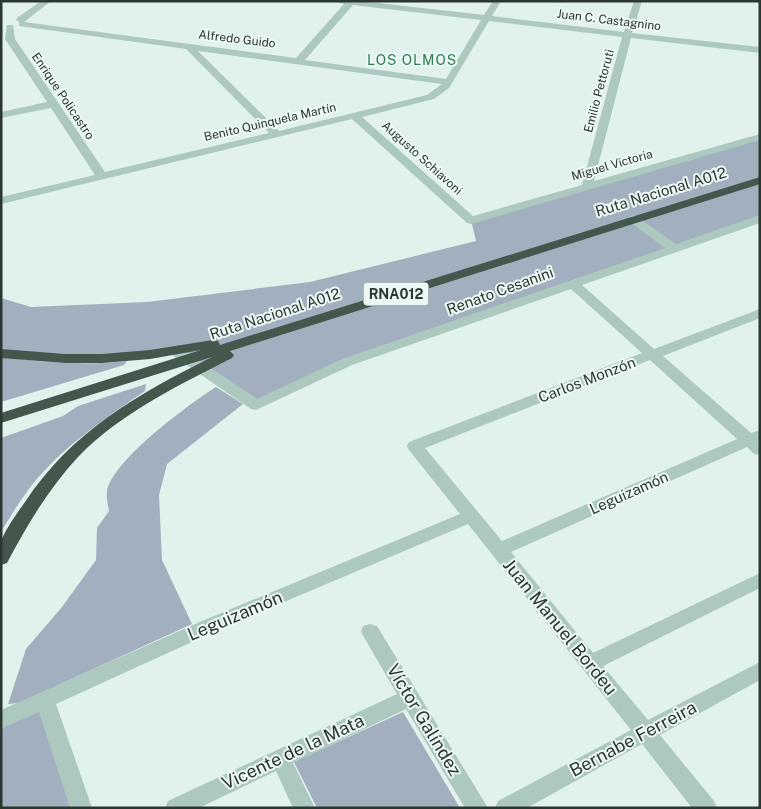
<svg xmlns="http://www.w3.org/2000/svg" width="761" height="809" viewBox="0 0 761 809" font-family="'Public Sans',sans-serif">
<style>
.green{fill:#a2afbe}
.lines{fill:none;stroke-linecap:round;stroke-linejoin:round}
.minor{fill:#adc8bf;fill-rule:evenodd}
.highway{fill:#43574d;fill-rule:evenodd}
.labels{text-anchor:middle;stroke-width:4;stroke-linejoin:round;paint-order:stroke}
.far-street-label{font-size:12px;fill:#2b3731;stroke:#edf8f6}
.far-neighbourhood-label{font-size:14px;letter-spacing:1px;fill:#2d7d51;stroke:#edf8f6}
.shield{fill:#edf8f6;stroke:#65716c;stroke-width:1}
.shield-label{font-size:14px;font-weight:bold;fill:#2b3731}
.street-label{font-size:15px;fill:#2b3731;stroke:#edf8f6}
.near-street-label{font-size:18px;fill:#2b3731;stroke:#edf8f6}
</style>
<rect width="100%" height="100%" fill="#e1f1ec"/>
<path class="green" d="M 760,137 L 760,219 L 347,362 L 256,405 L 174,350 L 127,356 L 1,353 L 1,298 L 31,307 L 147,302 L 310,282 L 476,241 L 471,220 Z
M 1,357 C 43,362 85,366 127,361 L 124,365 L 1,402 Z
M 146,384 L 145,391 C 102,421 57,450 26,493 C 17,505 9,519 1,532 L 1,438 L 63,416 L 78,406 Z
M 216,387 L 243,404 L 167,464 L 159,495 L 162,560 L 192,624 L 19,703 L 8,704 L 26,649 L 62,607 L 96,560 L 97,528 L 109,511 C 108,505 106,497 107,491 C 114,459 188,405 216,387 Z
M 45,701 L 81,808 L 1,808 L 1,720 Z
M 403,712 L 460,808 L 317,808 L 294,762 Z"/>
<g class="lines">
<path class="minor" d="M 41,1 L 51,1 L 24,22 L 296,58 L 344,4 L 333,1 L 361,1 L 484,15 L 493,1 L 501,1 L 492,16 L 624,32 L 634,1 L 642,1 L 632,33 L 760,47 L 760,53 L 631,38 L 594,181 L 760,134 L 760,140 L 471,224 L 467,223 L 352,119 L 1,204 L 1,197 L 95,175 L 51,108 L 1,118 L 1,112 L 47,102 L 5,39 L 7,25 L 13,25 L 15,39 L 105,172 L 269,133 L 186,49 L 19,26 L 19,22 L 16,20 L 17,18 ZM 353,5 L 481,20 L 446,79 L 305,60 ZM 489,21 L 622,37 L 582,185 L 473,216 L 362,117 L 434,99 L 449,88 ZM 198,51 L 442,84 L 427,95 L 279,131 Z
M 634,215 L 676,244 L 760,215 L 760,223 L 582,285 L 654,349 L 760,309 L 760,318 L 663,356 L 751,433 L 760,430 L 760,455 L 754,454 L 747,447 L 511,552 L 593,653 L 760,573 L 760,588 L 603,666 L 648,720 L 760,662 L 760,680 L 660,735 L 714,801 L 717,808 L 692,808 L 642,744 L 527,808 L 495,808 L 498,801 L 631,730 L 468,524 L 216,631 L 56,704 L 92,808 L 70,808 L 39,712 L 1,729 L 1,710 L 202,621 L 460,514 L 409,450 L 407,446 L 409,442 L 642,353 L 571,289 L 352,365 L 256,410 L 251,409 L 169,353 L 167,350 L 169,347 L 179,347 L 257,399 L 342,359 L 665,248 L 630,222 L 628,219 L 630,216 ZM 650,360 L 737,439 L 502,541 L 425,448 Z
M 370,624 L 377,626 L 488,808 L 465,808 L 406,709 L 293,763 L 315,808 L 293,808 L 276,771 L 199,808 L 165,808 L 168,801 L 397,694 L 361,632 L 363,626 Z"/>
<path class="highway" d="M 760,177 L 760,184 L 230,351 L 234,355 L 232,358 C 179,385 121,413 79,456 C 49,488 27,525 7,563 L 1,565 C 1,558 0,549 1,542 C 4,531 18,512 25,502 C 72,431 138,394 212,357 L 1,423 L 1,413 L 201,350 L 150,359 L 102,363 L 65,363 L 1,358 L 1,349 L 65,354 L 102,354 L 150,350 L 213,340 L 218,341 L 220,345 Z"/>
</g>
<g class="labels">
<g class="far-street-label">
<text transform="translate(609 20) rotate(7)" y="4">Juan C. Castagnino</text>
<text transform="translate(237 39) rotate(7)" y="4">Alfredo Guido</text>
<text transform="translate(599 91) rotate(-75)" y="4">Emilio Pettoruti</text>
<text transform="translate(63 96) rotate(56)" y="4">Enrique Policastro</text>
<text transform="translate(270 122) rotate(-13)" y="4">Benito Quinquela Martín</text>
<text transform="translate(422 158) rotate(42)" y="4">Augusto Schiavoni</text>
<text transform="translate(612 165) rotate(-16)" y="4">Miguel Victoria</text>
</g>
<g class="far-neighbourhood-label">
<text x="412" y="65">LOS OLMOS</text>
</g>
<rect class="shield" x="363.5" y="282.5" width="65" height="23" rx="4"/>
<g class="shield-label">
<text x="396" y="299">RNA012</text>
</g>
<g class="street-label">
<text transform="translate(661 192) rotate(-17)" y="5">Ruta Nacional A012</text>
<text transform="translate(500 291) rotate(-20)" y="5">Renato Cesanini</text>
<text transform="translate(275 314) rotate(-18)" y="5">Ruta Nacional A012</text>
<text transform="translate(587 380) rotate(-21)" y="5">Carlos Monzón</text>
<text transform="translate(629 493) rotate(-24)" y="5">Leguizamón</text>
</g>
<g class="near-street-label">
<text transform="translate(235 616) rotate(-23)" y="6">Leguizamón</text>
<text transform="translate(560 627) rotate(51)" y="6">Juan Manuel Bordeu</text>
<text transform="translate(424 720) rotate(59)" y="6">Víctor Galíndez</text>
<text transform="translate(633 739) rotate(-28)" y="6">Bernabe Ferreira</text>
<text transform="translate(293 752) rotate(-25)" y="6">Vicente de la Mata</text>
</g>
</g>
<rect width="761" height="809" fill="none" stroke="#2b3731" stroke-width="5"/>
</svg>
